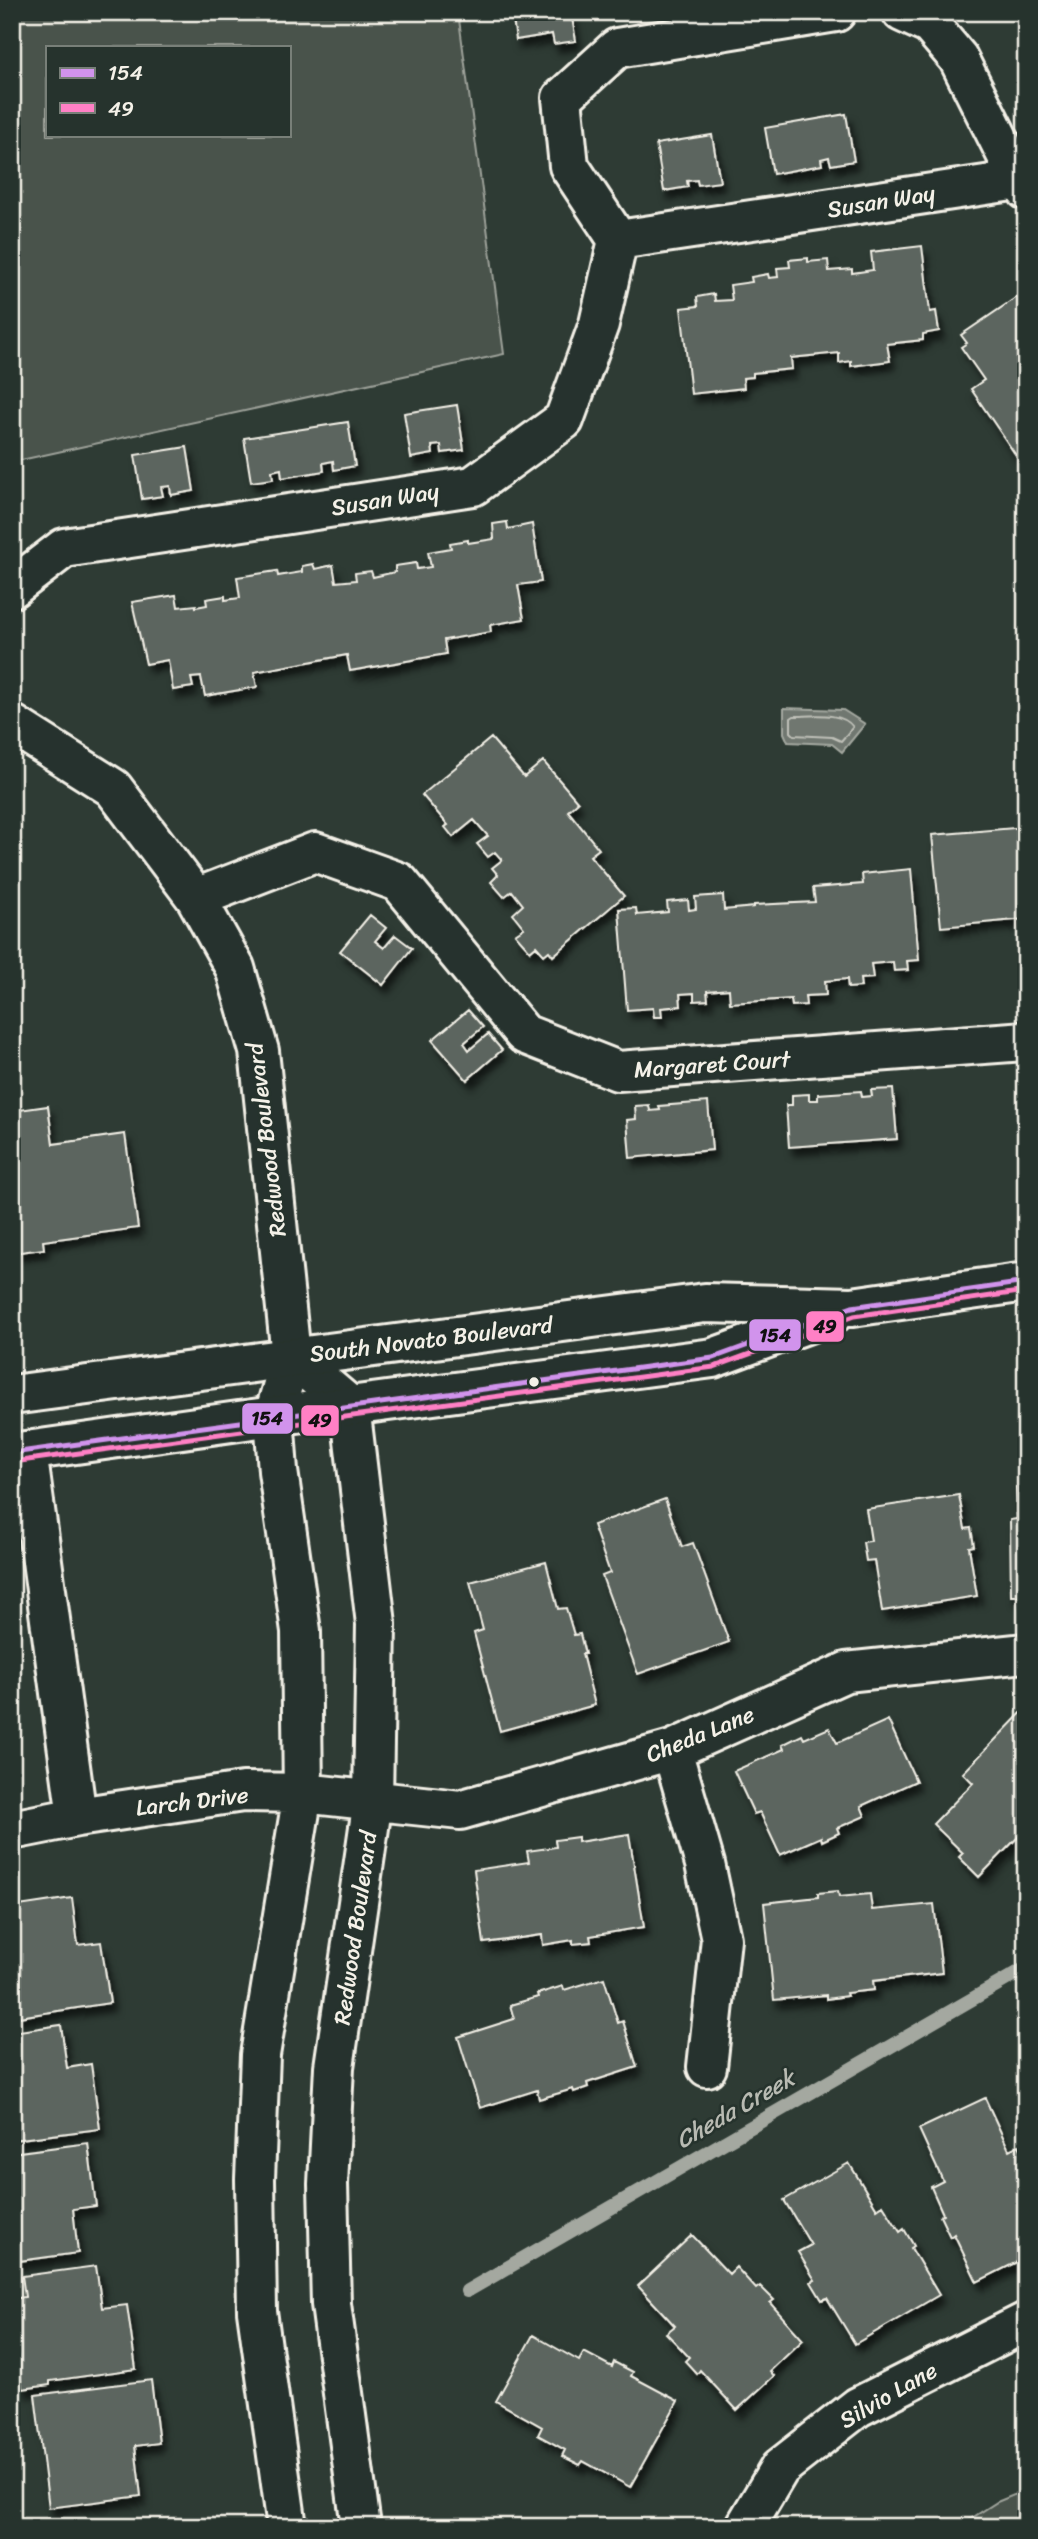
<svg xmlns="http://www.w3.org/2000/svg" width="1038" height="2539" viewBox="0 0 1038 2539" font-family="Sriracha,sans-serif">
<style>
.green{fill:#48524c;stroke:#9ea29a;stroke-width:2;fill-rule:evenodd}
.water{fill:#6f7770;stroke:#a4a8a0;stroke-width:2}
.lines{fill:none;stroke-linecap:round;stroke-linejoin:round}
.shore{stroke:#bfc0b8;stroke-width:2}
.stream{stroke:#a4a8a0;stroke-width:14}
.building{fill:#5c655e;stroke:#f4f1e8;stroke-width:2;filter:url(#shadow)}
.minor-casing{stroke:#f4f1e8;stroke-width:44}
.major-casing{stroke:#f4f1e8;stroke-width:44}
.minor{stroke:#26332d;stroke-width:38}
.major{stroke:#26332d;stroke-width:38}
.bus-1-casing{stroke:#26332d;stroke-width:10}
.bus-2-casing{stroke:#26332d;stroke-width:10}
.bus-1{stroke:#d193ec;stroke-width:5}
.bus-2{stroke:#ff80c5;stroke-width:5}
.bus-dot{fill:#f4f1e8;stroke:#26332d;stroke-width:2.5}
.labels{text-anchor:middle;stroke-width:5;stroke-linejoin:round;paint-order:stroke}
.street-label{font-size:23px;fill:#f4f1e8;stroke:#26332d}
.water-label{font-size:24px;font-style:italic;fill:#b8bab2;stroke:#26332d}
.line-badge{stroke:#26332d;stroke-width:2.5}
.pale-badge-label{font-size:19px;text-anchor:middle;font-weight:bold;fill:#111}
</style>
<defs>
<filter id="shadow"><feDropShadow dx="4.5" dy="8" stdDeviation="3.5" flood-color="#0009"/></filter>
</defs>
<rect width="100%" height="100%" fill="#2e3b34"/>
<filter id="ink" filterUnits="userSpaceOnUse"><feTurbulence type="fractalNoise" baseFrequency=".0143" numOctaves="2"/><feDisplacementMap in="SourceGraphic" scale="14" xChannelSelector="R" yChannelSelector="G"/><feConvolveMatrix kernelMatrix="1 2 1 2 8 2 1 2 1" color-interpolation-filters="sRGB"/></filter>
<g filter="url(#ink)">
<path class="green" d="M 12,12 L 458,12 L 504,354 L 12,462 ZM 47,47 L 289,47 L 289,135 L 47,135 Z
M 1026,2490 L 1026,2527 L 958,2527 L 997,2502 Z"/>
<path class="water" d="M 784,708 L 843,710 L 865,724 L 842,752 L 832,744 L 788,742 L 784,733 Z"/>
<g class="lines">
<path class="shore" d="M 794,716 C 812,716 842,711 853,727 L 841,741 L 832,737 L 794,735 L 791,732 L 791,718 Z"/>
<path class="stream" d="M 467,2291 L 1026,1968"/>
</g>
<path class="building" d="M 512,12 L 571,12 L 576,41 L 554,44 L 552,34 L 516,40 Z
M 846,114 L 854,161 L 831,165 L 829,157 L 821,159 L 822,165 L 773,174 L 765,128 Z
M 712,135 L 720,182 L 698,185 L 697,180 L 687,181 L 688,187 L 664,191 L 656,144 Z
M 922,246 L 930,312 L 936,311 L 939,331 L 923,334 L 923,340 L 887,344 L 890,361 L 851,366 L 851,361 L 839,363 L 839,353 L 791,358 L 792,369 L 753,373 L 753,377 L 743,378 L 744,388 L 691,394 L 681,308 L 698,306 L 697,297 L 714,294 L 715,301 L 732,300 L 730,285 L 752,282 L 751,277 L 768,274 L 769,278 L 778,277 L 777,268 L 790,267 L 789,260 L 808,258 L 808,262 L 828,260 L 829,271 L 852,269 L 852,273 L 873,270 L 871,252 Z
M 1026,291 L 1026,470 L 971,389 L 984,380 L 961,347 L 967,343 L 961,335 Z
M 457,405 L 464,450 L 442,453 L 441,445 L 432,446 L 433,454 L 411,458 L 404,413 Z
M 348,422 L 355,466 L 334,470 L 333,461 L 323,463 L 324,471 L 282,478 L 281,469 L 272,471 L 273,479 L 251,482 L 244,438 Z
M 187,447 L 194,491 L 171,495 L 170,486 L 161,487 L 163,496 L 142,499 L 135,455 Z
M 507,522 L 508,529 L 532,524 L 541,582 L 518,585 L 524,619 L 490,625 L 491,632 L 444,640 L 446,654 L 350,671 L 347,655 L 254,672 L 257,687 L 205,696 L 201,677 L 191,678 L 193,687 L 173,690 L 168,660 L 146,664 L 132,602 L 176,595 L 178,607 L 196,605 L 196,607 L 207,605 L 206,599 L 225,596 L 225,600 L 240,598 L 237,577 L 277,571 L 278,576 L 302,572 L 302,566 L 313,564 L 315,569 L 333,565 L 336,582 L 356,580 L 355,573 L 371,571 L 373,577 L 395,572 L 395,566 L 416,563 L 417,569 L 431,567 L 428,552 L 451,548 L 450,543 L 468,540 L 468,543 L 494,539 L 493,524 Z
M 491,738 L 524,777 L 543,761 L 578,802 L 568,811 L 599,849 L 590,856 L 624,896 L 553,956 L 549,951 L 544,955 L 536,946 L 530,951 L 515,934 L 524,928 L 513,914 L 523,905 L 512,891 L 504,897 L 491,882 L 498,875 L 492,868 L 502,860 L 495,852 L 488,857 L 477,844 L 488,836 L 474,820 L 453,837 L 445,827 L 448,825 L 422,795 Z
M 1026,827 L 1026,919 L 941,927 L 932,835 Z
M 911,869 L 919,960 L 907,961 L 908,970 L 894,971 L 893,962 L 871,964 L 873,978 L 860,979 L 861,987 L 848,988 L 847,979 L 825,981 L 826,995 L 805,996 L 806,1005 L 792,1006 L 791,999 L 730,1003 L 729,989 L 707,991 L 708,1000 L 694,1001 L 694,993 L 680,994 L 681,1006 L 661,1008 L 662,1017 L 654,1017 L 653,1008 L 627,1010 L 619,909 L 636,908 L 637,915 L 668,912 L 667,902 L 688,900 L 689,910 L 696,909 L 695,897 L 723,895 L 724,910 L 754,907 L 754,905 L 815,902 L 813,888 L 863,884 L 862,874 Z
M 370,915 L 386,928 L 375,941 L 384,948 L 395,935 L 412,948 L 383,985 L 340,951 Z
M 468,1010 L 483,1027 L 464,1043 L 469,1050 L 488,1034 L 502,1050 L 467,1080 L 432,1040 Z
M 893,1089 L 897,1139 L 789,1147 L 786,1105 L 792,1105 L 792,1095 L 809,1094 L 809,1100 L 818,1100 L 818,1094 L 861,1091 L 862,1097 L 872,1096 L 871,1090 Z
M 708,1102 L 712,1150 L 630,1158 L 627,1120 L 636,1119 L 635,1106 L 649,1105 L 650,1111 L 660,1110 L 659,1106 Z
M 48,1106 L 53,1144 L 125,1134 L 138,1228 L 43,1241 L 44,1249 L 12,1253 L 12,1111 Z
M 1016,1487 L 1026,1488 L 1026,1596 L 1011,1596 L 1010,1520 L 1017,1519 Z
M 959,1495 L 965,1529 L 971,1528 L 974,1546 L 969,1547 L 977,1596 L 882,1611 L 874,1560 L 866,1561 L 863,1542 L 871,1541 L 866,1509 Z
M 665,1499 L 682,1547 L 693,1543 L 729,1642 L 638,1674 L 602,1576 L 610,1573 L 593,1525 Z
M 546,1562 L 558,1609 L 566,1608 L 574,1635 L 580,1634 L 585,1654 L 582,1654 L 595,1705 L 500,1731 L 474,1633 L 483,1630 L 470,1582 Z
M 1026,1708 L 1026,1839 L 1021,1834 L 979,1877 L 959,1857 L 963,1853 L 933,1824 L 973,1783 L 963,1773 Z
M 888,1720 L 916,1781 L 861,1806 L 865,1816 L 837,1828 L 839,1833 L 822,1841 L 821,1837 L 780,1855 L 760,1812 L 754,1814 L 734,1771 L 784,1749 L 782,1745 L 802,1735 L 804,1739 L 829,1728 L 837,1743 Z
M 629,1834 L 644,1927 L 590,1936 L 591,1942 L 573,1944 L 573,1940 L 543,1945 L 542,1935 L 484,1943 L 474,1870 L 529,1862 L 527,1851 L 556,1847 L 555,1840 L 578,1837 L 578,1842 Z
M 838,1891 L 839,1897 L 870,1894 L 872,1910 L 934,1904 L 942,1973 L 873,1981 L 874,1990 L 846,1993 L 847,1996 L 826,1999 L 826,1995 L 774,2000 L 764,1903 L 818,1897 L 818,1893 Z
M 72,1898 L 78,1945 L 101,1942 L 110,2003 L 12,2018 L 12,1907 Z
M 604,1978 L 618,2023 L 623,2021 L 637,2067 L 587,2083 L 588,2087 L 574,2092 L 573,2089 L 539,2099 L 537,2090 L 480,2108 L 458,2037 L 514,2019 L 510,2005 L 538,1997 L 537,1994 L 563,1986 L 564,1990 Z
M 61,2025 L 67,2068 L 91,2064 L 100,2129 L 12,2140 L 12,2032 Z
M 985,2098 L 1009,2150 L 1019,2145 L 1026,2160 L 1026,2251 L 1019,2255 L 1021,2260 L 977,2282 L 954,2234 L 950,2237 L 940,2216 L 943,2214 L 931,2187 L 943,2181 L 919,2129 Z
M 88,2143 L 96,2206 L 73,2209 L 78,2253 L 12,2262 L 12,2153 Z
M 849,2163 L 877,2209 L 883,2205 L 900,2232 L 904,2229 L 914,2246 L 911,2248 L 939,2295 L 855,2344 L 827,2298 L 822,2300 L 811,2282 L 815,2280 L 798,2252 L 811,2245 L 784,2200 Z
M 692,2235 L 729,2274 L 736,2267 L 756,2289 L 760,2286 L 774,2300 L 770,2303 L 803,2340 L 770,2371 L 774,2376 L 737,2410 L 700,2370 L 697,2374 L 685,2361 L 689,2357 L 666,2333 L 675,2326 L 638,2286 Z
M 96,2266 L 102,2308 L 127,2305 L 136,2369 L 50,2381 L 50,2385 L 22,2389 L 12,2317 L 12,2299 L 25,2297 L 22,2276 Z
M 533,2335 L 579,2361 L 584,2352 L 612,2367 L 614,2362 L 633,2372 L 631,2376 L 678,2401 L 630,2487 L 583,2461 L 580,2465 L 562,2456 L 565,2450 L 538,2435 L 542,2427 L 496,2401 Z
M 151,2380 L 159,2443 L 135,2446 L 141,2496 L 49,2508 L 35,2395 Z
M 517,2520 L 550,2527 L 516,2527 Z
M 606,2520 L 626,2525 L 625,2527 L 604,2527 Z"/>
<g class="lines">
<g class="minor-casing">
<path id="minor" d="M 902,12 L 930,25 L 958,58 L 1019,180
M 618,240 L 569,166 L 562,98 L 617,48 L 836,12
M 12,588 L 64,548 L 473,486 L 564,420 L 599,324 L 618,240 L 1019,180 L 1026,190
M 12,724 L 113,788 L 196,898 L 235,968 L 259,1051 L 291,1356 L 274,1416 L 278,1471 L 301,1631 L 303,1793 L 260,2055 L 255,2179 L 257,2311 L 287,2527
M 196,898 L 315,852 L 399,882 L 524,1034 L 618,1071 L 1026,1041
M 291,1356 L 350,1406 L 376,1624 L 373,1800 L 334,2067 L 328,2184 L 331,2304 L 361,2527
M 27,1451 L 77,1817
M 672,1750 L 705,1864 L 721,1939 L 707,2067
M 12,1830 L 77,1817 L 243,1792 L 303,1793 L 460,1810 L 672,1750 L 846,1672 L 1026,1653
M 745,2527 L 780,2468 L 858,2407 L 1026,2322"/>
</g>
<g class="major-casing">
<path id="major" d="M 12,1395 L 705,1303 L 852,1307 L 1026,1282
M 12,1453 L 274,1416 L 713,1358 L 833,1314"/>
</g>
<use href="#minor" class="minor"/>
<use href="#major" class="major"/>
<g class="bus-1-casing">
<path id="bus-1" d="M 12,1453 L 713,1358 L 852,1307 L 1026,1282"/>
</g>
<g class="bus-2-casing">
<path id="bus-2" d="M 13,1462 L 714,1367 L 854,1316 L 1026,1291"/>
</g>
<use href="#bus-1" class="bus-1"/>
<use href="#bus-2" class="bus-2"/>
</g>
</g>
<circle class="bus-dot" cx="534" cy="1382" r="6"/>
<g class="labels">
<g class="street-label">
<text transform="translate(881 201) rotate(-9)" y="8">Susan Way</text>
<text transform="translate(385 499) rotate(-9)" y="8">Susan Way</text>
<text transform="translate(712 1064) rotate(-4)" y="8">Margaret Court</text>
<text transform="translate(266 1140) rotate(-97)" y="8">Redwood Boulevard</text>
<text transform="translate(431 1339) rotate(-7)" y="8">South Novato Boulevard</text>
<text transform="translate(700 1734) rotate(-22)" y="8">Cheda Lane</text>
<text transform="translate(192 1801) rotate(-7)" y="8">Larch Drive</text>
<text transform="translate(355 1928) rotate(-82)" y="8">Redwood Boulevard</text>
<text transform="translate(888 2395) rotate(-30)" y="8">Silvio Lane</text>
</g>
<g class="water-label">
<text transform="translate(735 2109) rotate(-30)" y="8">Cheda Creek</text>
</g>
</g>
<g class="line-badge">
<rect x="805" y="1310" width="40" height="33" rx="7" fill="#ff80c5"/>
<rect x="748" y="1318" width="54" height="34" rx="7" fill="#d193ec"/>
<rect x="241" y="1402" width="53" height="33" rx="7" fill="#d193ec"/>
<rect x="300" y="1404" width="40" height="33" rx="7" fill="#ff80c5"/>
</g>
<g class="pale-badge-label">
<text x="825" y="1333">49</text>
<text x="775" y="1342">154</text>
<text x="267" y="1425">154</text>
<text x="320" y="1427">49</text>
</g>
<rect width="1038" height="2539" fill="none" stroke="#26332d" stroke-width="42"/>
<rect x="21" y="21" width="996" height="2497" fill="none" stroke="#f4f1e8" stroke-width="2.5" filter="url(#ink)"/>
<rect x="46" y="46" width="245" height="91" fill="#26332d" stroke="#787f78" stroke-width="2"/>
<rect x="60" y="68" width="35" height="10" fill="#d193ec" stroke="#787f78" stroke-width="2"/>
<text x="108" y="80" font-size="21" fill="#f4f1e8">154</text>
<rect x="60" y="103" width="35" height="10" fill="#ff80c5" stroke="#787f78" stroke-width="2"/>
<text x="108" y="116" font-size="21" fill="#f4f1e8">49</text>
</svg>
